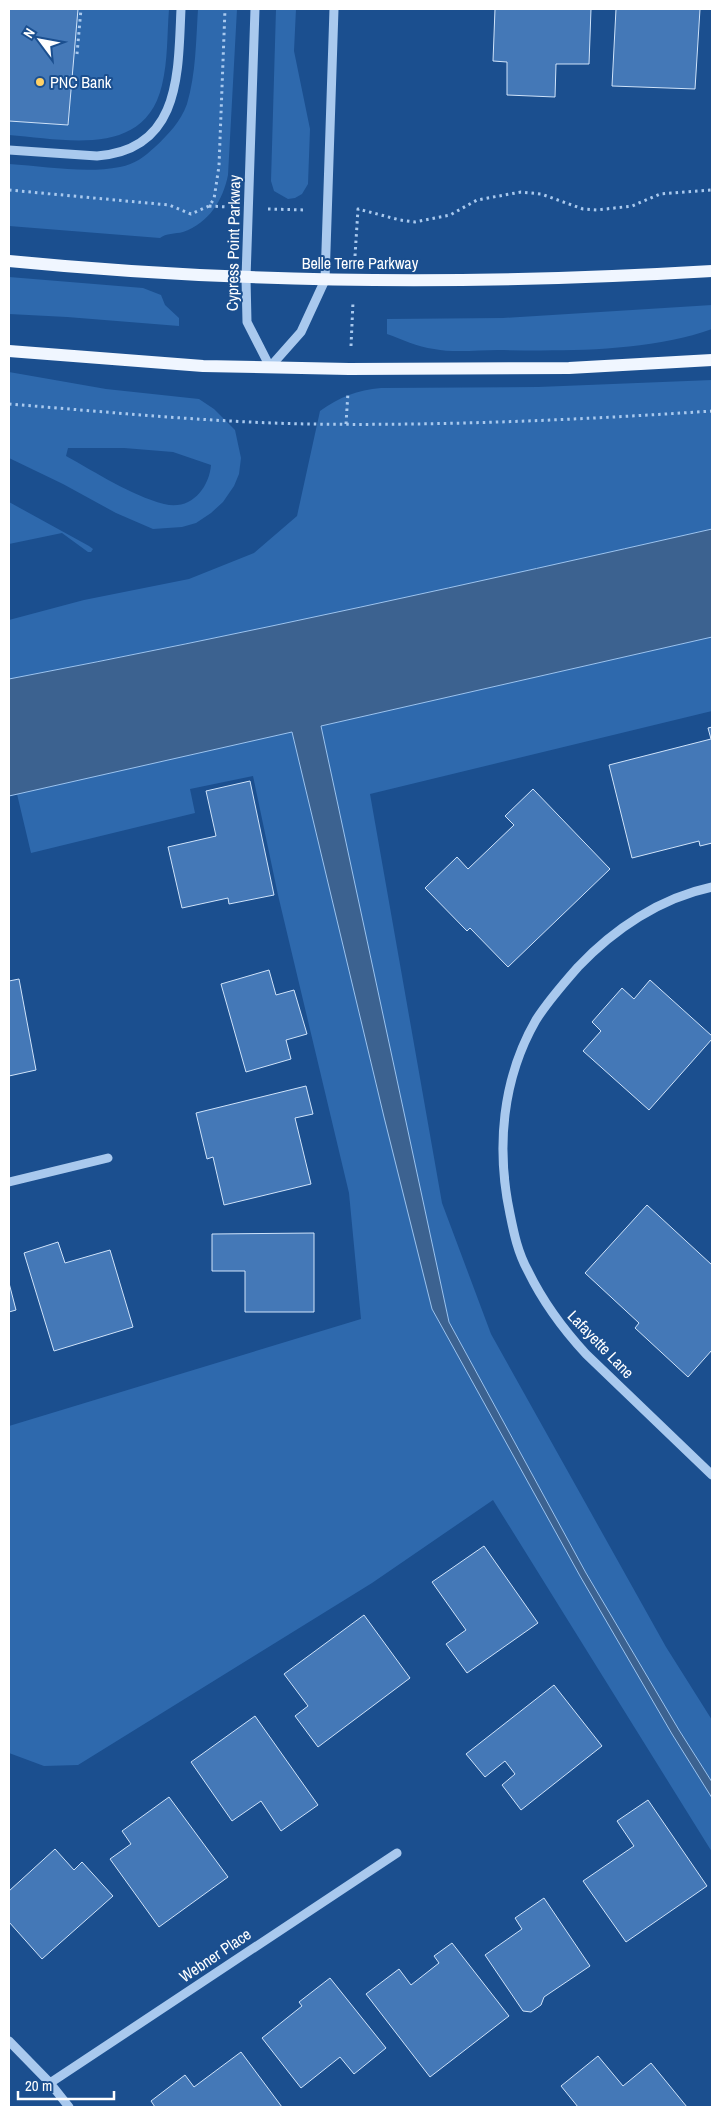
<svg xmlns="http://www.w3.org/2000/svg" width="721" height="2116" viewBox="0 0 721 2116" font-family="'Archivo Narrow',sans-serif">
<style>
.green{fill:#2e69ad;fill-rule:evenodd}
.water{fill:#3c6290;stroke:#9cc4f0}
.building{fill:#4478b7;stroke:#cfe3fa}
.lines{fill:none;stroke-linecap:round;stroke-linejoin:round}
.path{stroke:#a9c9ee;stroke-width:3;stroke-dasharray:2.5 4;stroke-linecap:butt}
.minor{stroke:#a9c9ee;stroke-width:9}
.major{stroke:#f0f6ff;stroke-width:12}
.poi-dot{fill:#ffd166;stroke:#1b4f8f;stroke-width:2}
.labels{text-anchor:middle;stroke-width:4;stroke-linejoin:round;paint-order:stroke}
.poi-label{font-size:16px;fill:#fff;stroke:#1b4f8f;text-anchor:start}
.street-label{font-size:16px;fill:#fff;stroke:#1b4f8f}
</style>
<rect width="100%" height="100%" fill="#1b4f8f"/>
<path class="green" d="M 76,9 L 169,9 C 167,34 168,61 162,85 C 145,159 64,139 9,135 L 9,121 L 68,125 Z
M 198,9 L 237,9 L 228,175 C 223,200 209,223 183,232 C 175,234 166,233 160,238 L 9,226 L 9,164 C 45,166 84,174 120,167 C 135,164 144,157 155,147 C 168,135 181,121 187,104 C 196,74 196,40 198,9 Z
M 276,9 L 296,9 L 294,51 L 310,129 L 308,184 L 302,194 L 295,198 L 288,199 L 274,191 L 271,181 Z
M 9,277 L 143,288 L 161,295 L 165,305 L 179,318 L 179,326 L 67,317 L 9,314 Z
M 712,305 L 712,329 C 648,352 566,351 498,350 C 477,350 454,353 434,349 C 417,347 402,339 387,334 L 387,319 L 503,318 Z
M 9,372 L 106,389 L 199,399 L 214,409 L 235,430 L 241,458 L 239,474 L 234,486 L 223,502 L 211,513 L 196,523 L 182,527 L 153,529 L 116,513 L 63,484 L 9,458 ZM 124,448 L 173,452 L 211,465 C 209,489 190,511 164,504 C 130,495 97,473 66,456 L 68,448 Z
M 712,380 L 712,529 C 479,582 244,634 9,679 L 9,620 L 84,600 L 189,579 L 254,553 L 297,516 L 320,411 C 340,397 357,390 381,388 L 538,387 Z
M 9,502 L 89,546 L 93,549 L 91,552 L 88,552 L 62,533 L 9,544 Z
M 712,637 L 712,711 L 370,794 L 442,1203 L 491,1334 L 666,1647 L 712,1720 L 712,1782 L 679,1730 L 586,1573 L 449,1322 L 321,726 Z
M 292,732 L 384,1117 L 432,1309 L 672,1734 L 712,1798 L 712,1852 L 493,1500 L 372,1583 L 78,1765 L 44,1766 L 9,1753 L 9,1426 L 361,1319 L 349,1193 L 278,895 L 253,776 L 190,789 L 195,813 L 31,853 L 17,794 Z"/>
<path class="water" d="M 712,529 L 712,637 L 321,726 L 449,1322 L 586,1573 L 679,1730 L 712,1782 L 712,1798 L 672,1734 L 580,1576 L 432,1309 L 384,1117 L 292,732 L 9,796 L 9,679 C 244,634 478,582 712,529 Z"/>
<path class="building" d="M 9,9 L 78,9 L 68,125 L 9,121 Z
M 495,9 L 591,9 L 589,64 L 556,64 L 555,97 L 507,95 L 507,62 L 493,61 Z
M 616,9 L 700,9 L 695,89 L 612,86 Z
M 712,727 L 712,843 L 700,846 L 699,841 L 632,858 L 609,765 L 711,739 L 708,728 Z
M 250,781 L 274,895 L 229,904 L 228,898 L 182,908 L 168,847 L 216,836 L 206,791 Z
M 533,789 L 610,869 L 508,967 L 470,928 L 467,931 L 425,888 L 457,857 L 468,869 L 514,825 L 505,816 Z
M 269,970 L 276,995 L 294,990 L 307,1034 L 286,1040 L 291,1059 L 246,1072 L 221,984 Z
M 19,979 L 36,1070 L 9,1076 L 9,981 Z
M 650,980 L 712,1036 L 712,1039 L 649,1110 L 583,1051 L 601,1031 L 592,1022 L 622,988 L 634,999 Z
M 306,1086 L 313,1114 L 295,1118 L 311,1184 L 224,1205 L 213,1157 L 207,1159 L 196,1113 Z
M 647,1205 L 712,1265 L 712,1350 L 688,1377 L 635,1328 L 639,1323 L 585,1273 Z
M 314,1233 L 314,1312 L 245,1312 L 245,1271 L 212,1271 L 212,1234 Z
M 58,1242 L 65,1263 L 110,1250 L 133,1327 L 54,1351 L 24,1253 Z
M 9,1283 L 16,1310 L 9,1312 Z
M 484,1546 L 538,1623 L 467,1673 L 446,1644 L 466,1630 L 432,1582 Z
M 364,1615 L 410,1678 L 318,1747 L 295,1716 L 308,1706 L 284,1674 Z
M 554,1685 L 602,1746 L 521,1810 L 502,1785 L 515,1774 L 505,1761 L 485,1777 L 466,1754 Z
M 255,1716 L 318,1805 L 281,1831 L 261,1801 L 232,1821 L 191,1762 Z
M 169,1797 L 228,1877 L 159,1927 L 110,1859 L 131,1844 L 122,1831 Z
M 648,1800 L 707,1886 L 626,1942 L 583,1881 L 634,1846 L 617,1821 Z
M 55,1849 L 74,1870 L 82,1862 L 113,1896 L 42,1959 L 9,1922 L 9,1891 Z
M 544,1898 L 590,1966 L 544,1997 L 541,2005 L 531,2012 L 523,2011 L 485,1955 L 522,1929 L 515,1918 Z
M 452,1943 L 509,2016 L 430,2077 L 366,1994 L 399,1969 L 411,1985 L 439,1963 L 434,1956 Z
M 330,1978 L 386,2048 L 354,2074 L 340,2057 L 301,2088 L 262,2038 L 302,2006 L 299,2002 Z
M 241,2052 L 282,2107 L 155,2107 L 151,2101 L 185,2075 L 194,2087 Z
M 598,2056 L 623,2086 L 651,2063 L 687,2107 L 578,2107 L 561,2086 Z"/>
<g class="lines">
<path class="path" d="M 77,54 L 81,9
M 9,190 L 169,205 L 191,214 L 209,206 L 214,199 L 219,166 L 225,9
M 209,206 L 227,207
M 268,209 L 307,210
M 355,256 L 358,209 L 400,220 L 415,222 L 450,215 L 477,200 L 521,192 L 541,194 L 583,209 L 597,210 L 632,206 L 660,194 L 712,190
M 351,346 L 353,302
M 9,404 C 108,412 208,422 307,424 C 442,426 578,420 712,411
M 346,424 L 348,392"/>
<path class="minor" d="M 255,9 L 246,278 L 247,322 L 270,367 L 301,332 L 325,280 L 334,9
M 9,150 L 97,156 C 181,150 178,73 181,9
M 712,887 C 660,898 614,929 578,967 C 563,984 548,1001 536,1020 C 502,1079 496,1148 510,1214 C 514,1234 518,1253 528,1271 C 543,1302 563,1329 586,1354 L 712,1475
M 9,1182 L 108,1158
M 9,2041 L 50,2083 L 69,2107
M 50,2083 L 397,1853"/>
<path class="major" d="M 9,261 C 243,284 478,285 712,271
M 9,351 L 203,366 L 349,369 L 569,368 L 712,360"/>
</g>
<circle class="poi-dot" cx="40" cy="82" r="5"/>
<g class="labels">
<g class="poi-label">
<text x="50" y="88">PNC Bank</text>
</g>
<g class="street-label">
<text transform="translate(233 243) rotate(-89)" y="6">Cypress Point Parkway</text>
<text x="360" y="269">Belle Terre Parkway</text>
<text transform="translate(601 1344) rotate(46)" y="6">Lafayette Lane</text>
<text transform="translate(215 1955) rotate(-34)" y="6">Webner Place</text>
</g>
</g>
<rect width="721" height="2116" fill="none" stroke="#ffffff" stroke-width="20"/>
<g transform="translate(40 40) rotate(302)" stroke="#1b4f8f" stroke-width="4" paint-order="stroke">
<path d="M0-4L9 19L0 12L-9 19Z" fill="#ffffff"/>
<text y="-8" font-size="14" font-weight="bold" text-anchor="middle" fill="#ffffff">N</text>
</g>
<path d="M18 2091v8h96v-8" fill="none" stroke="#ffffff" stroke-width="2.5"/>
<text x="25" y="2091" font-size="15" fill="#ffffff" stroke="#1b4f8f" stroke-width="4" paint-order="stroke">20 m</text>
</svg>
